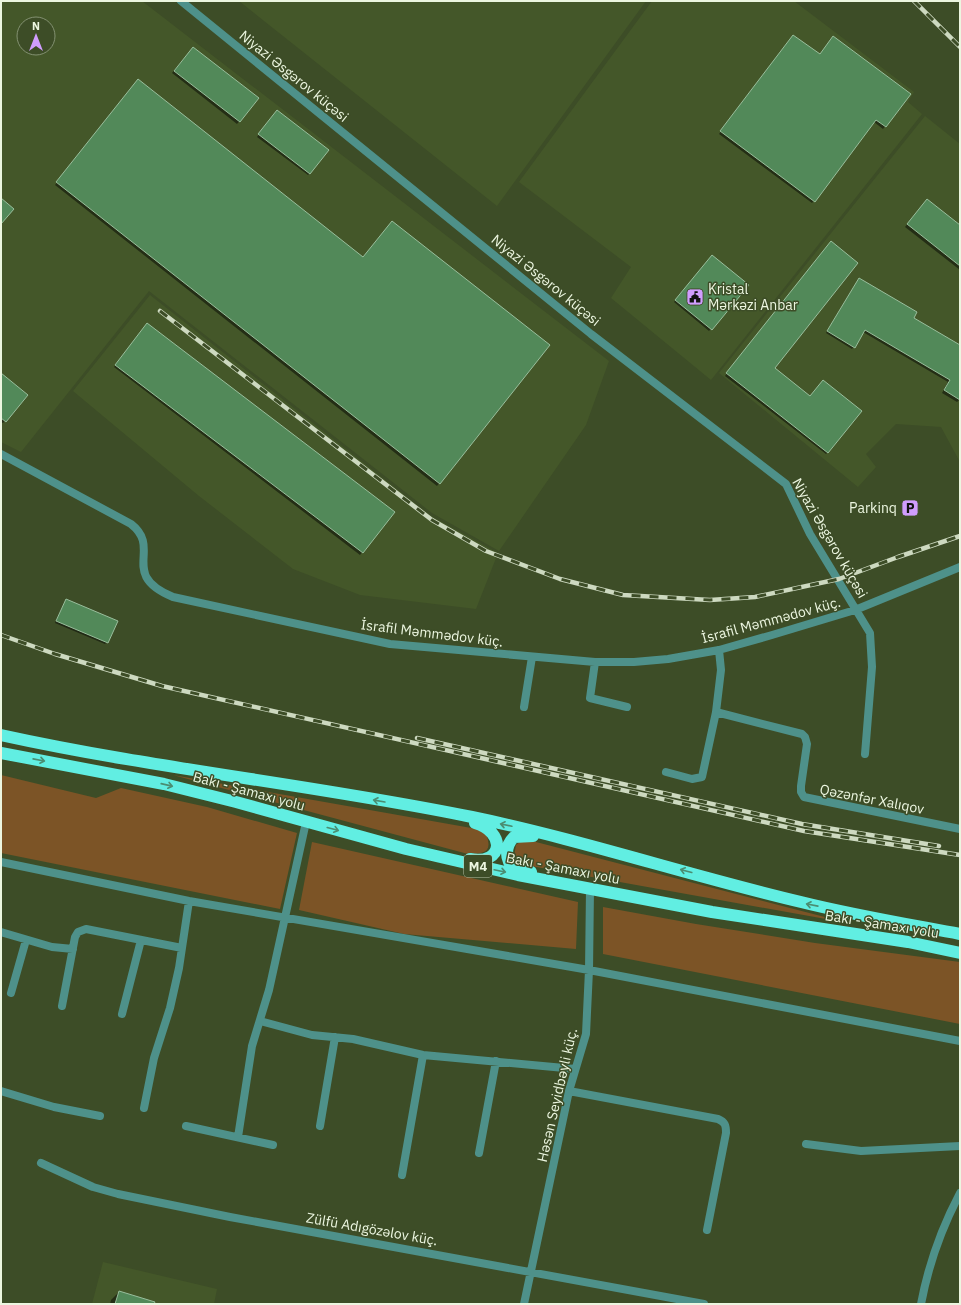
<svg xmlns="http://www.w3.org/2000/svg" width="961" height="1305" viewBox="0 0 961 1305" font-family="'IBM Plex Sans',sans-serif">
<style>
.built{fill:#445729;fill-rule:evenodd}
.green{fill:#7c5426}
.shadow{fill:#0007}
.building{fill:#528959;stroke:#99be9c}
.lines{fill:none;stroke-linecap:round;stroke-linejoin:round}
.street{stroke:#4e918a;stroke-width:8}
.highway{stroke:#61eee2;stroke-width:12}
.rail-casing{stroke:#cdd9c0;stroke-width:4.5}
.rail{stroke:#3d4d27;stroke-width:3;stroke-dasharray:9;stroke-linecap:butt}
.oneway{stroke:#4b8d72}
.labels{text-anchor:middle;stroke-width:3;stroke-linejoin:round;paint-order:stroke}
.shield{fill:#3d4d27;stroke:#b8c3a8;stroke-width:1}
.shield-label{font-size:13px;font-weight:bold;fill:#ecf6e0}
.street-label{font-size:14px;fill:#ecf6e0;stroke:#3d4d27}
.poi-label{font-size:14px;fill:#ecf6e0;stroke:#3d4d27;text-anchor:start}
</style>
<rect width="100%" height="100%" fill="#3d4d27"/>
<path class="built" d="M 1,1 L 142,1 L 609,361 L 586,425 L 499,551 L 432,513 L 149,291 L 21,452 L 1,442 ZM 24,24 L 48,24 L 48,48 L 24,48 Z
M 239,1 L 646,1 L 497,206 Z
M 652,1 L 794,1 L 914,92 L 908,102 L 922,114 L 711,380 L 611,298 L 631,267 L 519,182 Z
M 925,116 L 960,144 L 960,462 L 941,427 L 896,424 L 866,454 L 876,467 L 858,487 L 719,373 Z
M 150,295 L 431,516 L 498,553 L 476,609 L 360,595 L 293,569 L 199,496 L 73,391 Z
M 103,1262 L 217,1289 L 214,1304 L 92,1304 Z"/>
<path class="green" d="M 1,775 L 96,798 L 121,788 L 207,807 L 297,833 L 280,909 L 1,853 Z
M 173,775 L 477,829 L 486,834 C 493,852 485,854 468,854 Z
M 527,840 L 536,842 L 848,923 L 531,866 L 517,861 L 514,856 L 516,845 L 521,841 Z
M 312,842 L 578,902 L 576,949 L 404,934 L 299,910 Z
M 603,907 L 696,924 L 815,943 L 960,962 L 960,1024 L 603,954 Z"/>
<path class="shadow" d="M 791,38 L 819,55 L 910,94 L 883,129 L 874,122 L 812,203 L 719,134 Z
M 193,48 L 258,99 L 237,124 L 172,73 Z
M 136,83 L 363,258 L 549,345 L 437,486 L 55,185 Z
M 275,114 L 310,173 L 308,175 L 257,137 Z
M 925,202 L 960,226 L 960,270 L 905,227 Z
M 829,245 L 774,368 L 828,452 L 826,454 L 725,376 Z
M 710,259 L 748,286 L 709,331 L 674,302 Z
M 859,279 L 913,318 L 960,346 L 960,399 L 957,402 L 942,393 L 948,382 L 863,332 L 852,349 L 826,333 Z
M 145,327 L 393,512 L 360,555 L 114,367 Z
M 1,374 L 27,395 L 3,423 L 1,422 Z
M 66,600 L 107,642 L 105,644 L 55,623 Z
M 119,1292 L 158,1304 L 110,1304 L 111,1300 Z"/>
<path class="building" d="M 793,35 L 820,54 L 833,36 L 911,94 L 886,127 L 876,120 L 815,202 L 720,131 Z
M 193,47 L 259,98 L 240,122 L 174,71 Z
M 138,79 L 363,257 L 392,221 L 550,345 L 440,484 L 56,182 Z
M 277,110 L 329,150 L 310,174 L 258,134 Z
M 1,198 L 14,209 L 1,224 Z
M 927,199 L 960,225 L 960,266 L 907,224 Z
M 831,241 L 858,263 L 775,368 L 810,396 L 823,380 L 862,411 L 828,453 L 726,373 Z
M 712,255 L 749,285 L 712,330 L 675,300 Z
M 859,278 L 917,312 L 914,318 L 960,345 L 960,400 L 944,390 L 950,380 L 865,330 L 855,348 L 827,331 Z
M 147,323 L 395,512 L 363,553 L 115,365 Z
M 1,373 L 28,395 L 6,422 L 1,418 Z
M 66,599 L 118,621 L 108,643 L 56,621 Z
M 119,1291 L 155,1302 L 154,1304 L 115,1304 Z"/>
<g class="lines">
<path class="street" d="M 181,1 L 591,334 L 786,484 L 810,534 L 870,633 L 872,667 L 865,754
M 1,454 L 131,524 C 163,549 118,574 173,597 L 390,644 L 595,662 L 634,662 L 668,659 L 719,650 L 772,635 L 855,610 L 960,567
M 719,650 L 721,670 L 716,712 L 802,734 L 805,737 L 807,744 L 801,786 L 801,792 L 804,797 L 960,829
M 595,662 L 590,698 L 627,707
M 524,707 L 532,657
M 666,772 L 692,779 L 702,777 L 716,712
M 1,862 L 189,901 L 589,970 L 960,1041
M 1,932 L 52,947 L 73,949
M 11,993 L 26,940
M 62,1006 L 75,937 L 78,932 L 86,929 L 182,948
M 122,1014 L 141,940
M 260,1021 L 312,1035 L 353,1039 L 423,1055 L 575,1069
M 1,1091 L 54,1107 L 100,1116
M 569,1091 L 718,1119 C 725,1122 726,1125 726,1133 L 707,1230
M 144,1108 L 154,1058 L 170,1008 L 179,968 L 189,901
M 186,1126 L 273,1145
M 320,1126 L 335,1037
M 238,1137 L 252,1046 L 269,990 L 306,822
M 806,1144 L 861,1151 L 960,1146
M 479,1153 L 496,1061
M 41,1163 L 93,1187 L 118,1194 L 230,1217 L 704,1304
M 402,1175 L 423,1055
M 524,1304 L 569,1091 L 586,1034 L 589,970 L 590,889
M 921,1304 C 928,1267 942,1227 960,1193"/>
<path class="highway" d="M 1,735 C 156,769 316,785 472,817 C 583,840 690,876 801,902 C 853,915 907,924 960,934
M 1,753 L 164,784 L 236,802 L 406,849 L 518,875 L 712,912 L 908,942 L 960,953
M 470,859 C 504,865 506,832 475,823
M 531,872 L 509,862 C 505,852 507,844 514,837 L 533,836"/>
<g class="rail-casing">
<path id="rail" d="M 914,1 L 960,47
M 160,311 L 432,520 L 486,551 L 560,579 L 623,595 L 710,600 L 755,597 L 839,579 L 898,557 L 960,536
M 1,635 L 55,654 L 162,686 L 804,831 L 960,855
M 417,738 L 802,824 L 939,846"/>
</g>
<use href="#rail" class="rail"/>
</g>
<defs><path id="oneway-shaft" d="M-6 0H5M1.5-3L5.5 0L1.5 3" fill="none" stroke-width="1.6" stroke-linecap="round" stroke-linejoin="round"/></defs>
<g class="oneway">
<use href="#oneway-shaft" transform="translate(39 760) rotate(11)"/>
<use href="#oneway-shaft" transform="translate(167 785) rotate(13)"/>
<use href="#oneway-shaft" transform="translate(379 801) rotate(-170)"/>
<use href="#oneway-shaft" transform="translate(506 825) rotate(-168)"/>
<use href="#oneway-shaft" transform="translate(333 829) rotate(15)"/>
<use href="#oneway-shaft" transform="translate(500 871) rotate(12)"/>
<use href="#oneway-shaft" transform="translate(686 871) rotate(-165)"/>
<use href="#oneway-shaft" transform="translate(812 905) rotate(-169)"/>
</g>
<defs>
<g id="civic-square" transform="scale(0.9)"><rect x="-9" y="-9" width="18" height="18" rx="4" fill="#d09dfe" stroke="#3d4d27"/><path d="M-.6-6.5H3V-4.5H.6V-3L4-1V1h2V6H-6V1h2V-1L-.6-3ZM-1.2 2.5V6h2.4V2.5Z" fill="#111"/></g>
<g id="parking-square" transform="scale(0.9)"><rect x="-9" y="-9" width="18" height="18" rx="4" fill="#d09dfe" stroke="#3d4d27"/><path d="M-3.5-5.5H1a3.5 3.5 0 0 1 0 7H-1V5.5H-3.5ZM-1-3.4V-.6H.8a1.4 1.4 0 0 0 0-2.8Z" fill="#111"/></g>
</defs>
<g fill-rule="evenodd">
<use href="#civic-square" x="695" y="297"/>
<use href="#parking-square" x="910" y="508"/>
</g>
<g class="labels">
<rect class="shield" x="464" y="855" width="28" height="22" rx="3"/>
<g class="shield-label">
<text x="478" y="871">M4</text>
</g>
<g class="street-label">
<text transform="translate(294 76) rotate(39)" y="5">Niyazi Əsgərov küçəsi</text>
<text transform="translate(546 280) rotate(39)" y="5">Niyazi Əsgərov küçəsi</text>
<text transform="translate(830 538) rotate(60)" y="5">Niyazi Əsgərov küçəsi</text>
<text transform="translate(771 620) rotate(-15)" y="5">İsrafil Məmmədov küç.</text>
<text transform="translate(432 633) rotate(7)" y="5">İsrafil Məmmədov küç.</text>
<text transform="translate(249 791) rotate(15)" y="5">Bakı - Şamaxı yolu</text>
<text transform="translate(872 799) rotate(11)" y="5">Qəzənfər Xalıqov</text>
<text transform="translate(563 868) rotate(11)" y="5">Bakı - Şamaxı yolu</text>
<text transform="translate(882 924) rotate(9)" y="5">Bakı - Şamaxı yolu</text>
<text transform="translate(557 1095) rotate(-77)" y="5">Həsən Seyidbəyli küç.</text>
<text transform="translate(372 1229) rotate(10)" y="5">Zülfü Adıgözəlov küç.</text>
</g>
<g class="poi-label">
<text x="708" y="294">Kristal<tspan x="708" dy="16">Mərkəzi Anbar</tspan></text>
<text x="897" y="513" text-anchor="end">Parkinq</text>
</g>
</g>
<rect width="961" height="1305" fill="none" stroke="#ecf6e0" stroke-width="4"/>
<g transform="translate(36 36)"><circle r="19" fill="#3d4d27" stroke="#839171"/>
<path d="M0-3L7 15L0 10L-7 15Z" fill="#d09dfe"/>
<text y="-6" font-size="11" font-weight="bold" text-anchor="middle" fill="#ecf6e0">N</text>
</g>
</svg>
